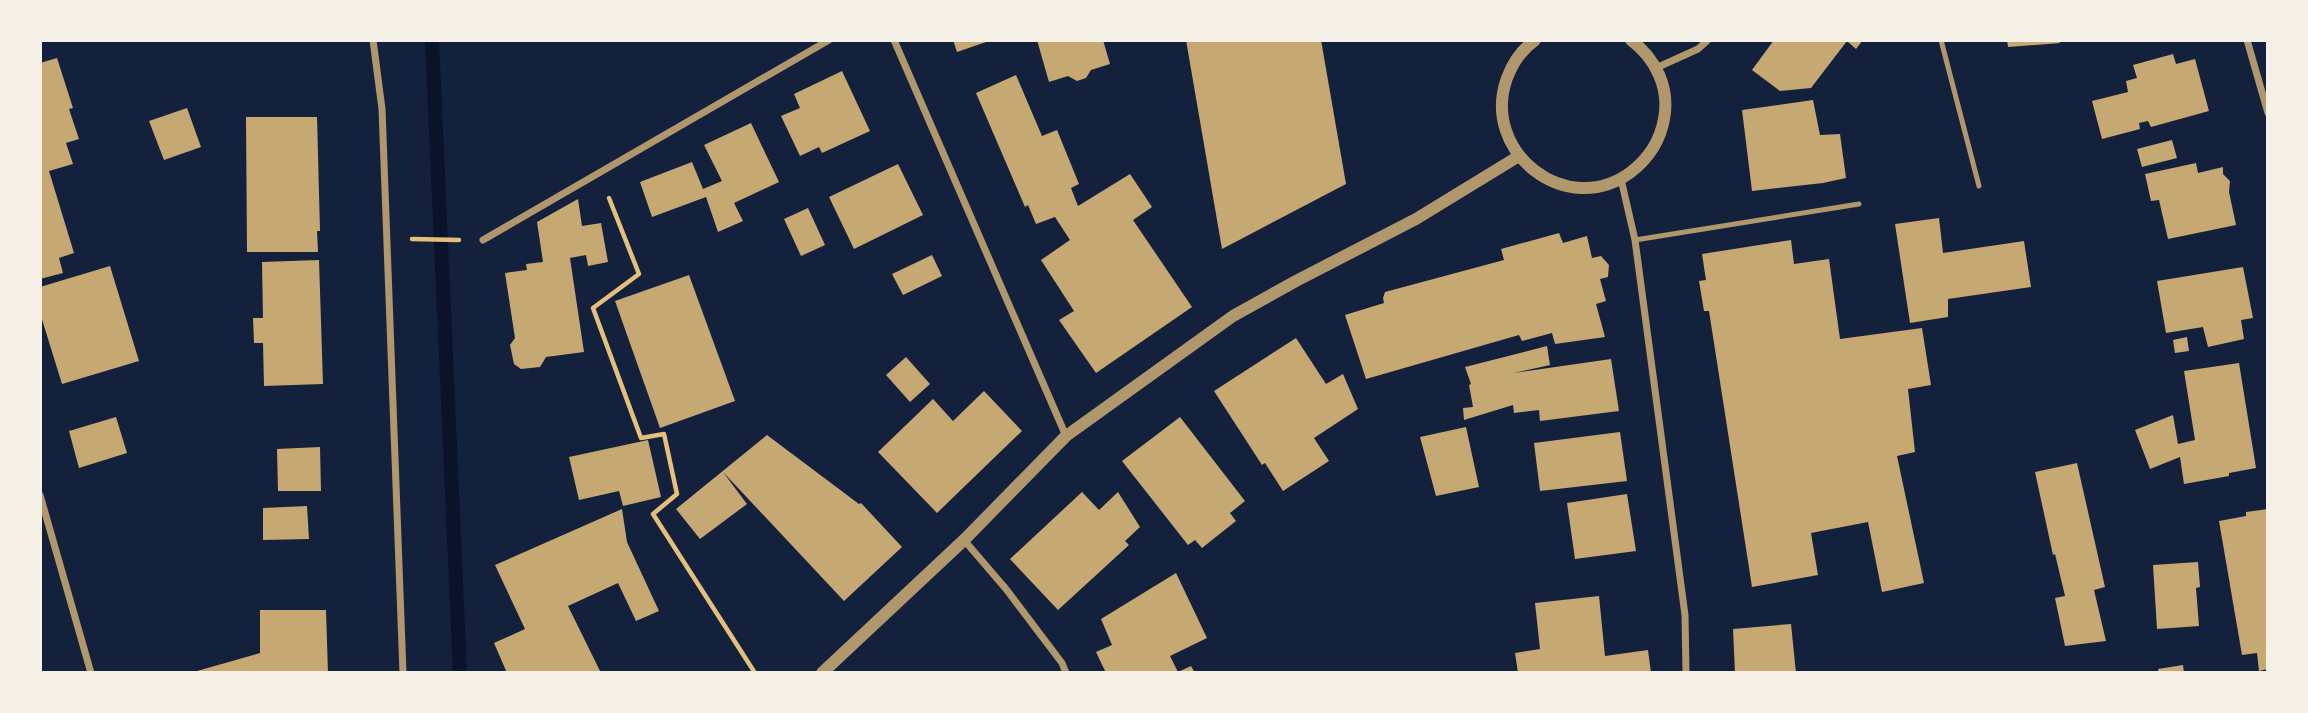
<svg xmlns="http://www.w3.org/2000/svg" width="2308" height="713" viewBox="0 0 2308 713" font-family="'Crimson Pro',serif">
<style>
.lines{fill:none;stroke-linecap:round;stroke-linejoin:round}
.stream{stroke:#0b132b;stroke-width:14}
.building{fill:#c6a872}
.path{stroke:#e5c07b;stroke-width:4.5}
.service{stroke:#b1986c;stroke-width:5}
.minor{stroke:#b1986c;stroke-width:7}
.tertiary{stroke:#b1986c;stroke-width:12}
</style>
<rect width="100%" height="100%" fill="#14213d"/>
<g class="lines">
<path class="stream" d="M 432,40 L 460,673"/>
</g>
<path class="building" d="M 953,40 L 989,40 L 989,41 L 957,52 Z
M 1037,40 L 1103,40 L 1110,64 L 1091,70 L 1086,78 L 1077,81 L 1068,76 L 1049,82 Z
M 1186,40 L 1321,40 L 1346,184 L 1222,249 Z
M 1774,40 L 1863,40 L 1856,49 L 1847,41 L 1811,88 L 1780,91 L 1752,70 Z
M 2007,40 L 2059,40 L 2060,43 L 2008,47 Z
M 2173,54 L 2176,64 L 2195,59 L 2209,111 L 2151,127 L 2148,121 L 2139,123 L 2140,129 L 2102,139 L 2092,101 L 2128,92 L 2126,81 L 2137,78 L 2133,65 Z
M 57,58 L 73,108 L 69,109 L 79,139 L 66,143 L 73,164 L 49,171 L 74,253 L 59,258 L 63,273 L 40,279 L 40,63 Z
M 842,71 L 870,131 L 822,153 L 819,147 L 800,156 L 781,116 L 800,108 L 794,94 Z
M 1016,75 L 1042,136 L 1057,130 L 1079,184 L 1071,188 L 1078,206 L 1130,174 L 1152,207 L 1133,220 L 1192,307 L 1096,373 L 1059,320 L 1074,311 L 1041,260 L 1070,240 L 1055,217 L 1036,224 L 1028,205 L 1025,207 L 976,93 Z
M 1813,100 L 1820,135 L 1840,134 L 1846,178 L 1823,183 L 1752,191 L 1742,110 Z
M 187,108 L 201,147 L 164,160 L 149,121 Z
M 246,117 L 317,117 L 320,231 L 317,231 L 318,252 L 247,252 Z
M 751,123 L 779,182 L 734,203 L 743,221 L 718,232 L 706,197 L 652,217 L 640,182 L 692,162 L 703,189 L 722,181 L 704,145 Z
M 2172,140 L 2177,158 L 2142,167 L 2137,149 Z
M 2196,163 L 2198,173 L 2223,167 L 2223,174 L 2230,181 L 2229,192 L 2236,225 L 2168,239 L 2159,200 L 2151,201 L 2145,174 Z
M 898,164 L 923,215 L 854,249 L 829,197 Z
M 578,199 L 582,226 L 601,223 L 608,262 L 588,266 L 586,255 L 570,258 L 584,352 L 546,357 L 540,367 L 521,369 L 514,364 L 510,345 L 515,338 L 505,273 L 527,270 L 526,264 L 543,262 L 537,222 Z
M 808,208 L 825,245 L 801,256 L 784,219 Z
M 1939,218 L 1943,253 L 2024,241 L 2031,287 L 1948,299 L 1948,317 L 1910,323 L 1895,224 Z
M 1559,233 L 1563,243 L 1587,236 L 1592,258 L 1601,256 L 1609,265 L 1608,277 L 1600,279 L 1606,301 L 1596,304 L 1605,337 L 1555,344 L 1552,333 L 1522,341 L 1519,335 L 1366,379 L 1345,315 L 1384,303 L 1383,298 L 1385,292 L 1504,260 L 1501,249 Z
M 1791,240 L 1794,264 L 1829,259 L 1840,339 L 1922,328 L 1931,385 L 1908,389 L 1915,452 L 1897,456 L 1924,583 L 1882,592 L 1868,522 L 1811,533 L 1818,575 L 1752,587 L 1709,311 L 1704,311 L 1699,281 L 1706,280 L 1702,254 Z
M 932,255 L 942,276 L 903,295 L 892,274 Z
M 319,260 L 323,384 L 264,386 L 263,343 L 254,343 L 253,318 L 263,318 L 262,262 Z
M 110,266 L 139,361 L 62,384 L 40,313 L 40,287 Z
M 2243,267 L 2253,318 L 2241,320 L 2244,339 L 2208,347 L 2203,327 L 2166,333 L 2157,281 Z
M 689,275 L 735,401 L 660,428 L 615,301 Z
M 2187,337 L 2189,351 L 2175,353 L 2173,340 Z
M 1296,338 L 1326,384 L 1343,374 L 1358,409 L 1314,438 L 1329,461 L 1283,491 L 1265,463 L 1262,465 L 1214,391 Z
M 1547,346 L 1550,365 L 1514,373 L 1611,359 L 1619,411 L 1540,421 L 1539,410 L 1514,413 L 1513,405 L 1464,420 L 1463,408 L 1473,407 L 1469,385 L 1471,384 L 1465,367 Z
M 906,357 L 930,384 L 910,402 L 886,375 Z
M 2239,363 L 2256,468 L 2229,473 L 2229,476 L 2184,484 L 2180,457 L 2150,469 L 2135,430 L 2173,415 L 2178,444 L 2195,440 L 2184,371 Z
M 984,391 L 1022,431 L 937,513 L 878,452 L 933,399 L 953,421 Z
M 116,417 L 127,453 L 79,468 L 69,431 Z
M 1180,417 L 1245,501 L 1230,513 L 1236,521 L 1202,548 L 1195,540 L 1188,545 L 1122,461 Z
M 1466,427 L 1479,487 L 1436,496 L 1420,437 Z
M 1620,432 L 1627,481 L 1540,491 L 1534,443 Z
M 767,435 L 859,504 L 861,503 L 902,547 L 844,601 L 723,472 L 747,504 L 700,539 L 676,509 Z
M 648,440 L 661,497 L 623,506 L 619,491 L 579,500 L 569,457 Z
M 320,447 L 321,491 L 278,491 L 277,449 Z
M 2077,463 L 2105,587 L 2094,590 L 2106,641 L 2065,646 L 2055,598 L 2065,596 L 2055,554 L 2053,555 L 2035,472 Z
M 1082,492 L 1099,510 L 1118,492 L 1140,527 L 1125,541 L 1129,545 L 1058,610 L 1010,559 Z
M 1627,494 L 1636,551 L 1575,559 L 1567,503 Z
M 307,506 L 309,539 L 263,540 L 263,508 Z
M 622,509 L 627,542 L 659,611 L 636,621 L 618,583 L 568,606 L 601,673 L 507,673 L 494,643 L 525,629 L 495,565 Z
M 2268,509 L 2268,669 L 2259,671 L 2257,653 L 2242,655 L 2219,521 L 2246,516 L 2246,512 Z
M 2198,562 L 2200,587 L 2196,588 L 2199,626 L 2157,629 L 2153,565 Z
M 1176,573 L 1207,638 L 1170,656 L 1178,672 L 1191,666 L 1195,673 L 1106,673 L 1096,652 L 1112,645 L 1101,619 Z
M 1599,596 L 1605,656 L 1648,650 L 1651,673 L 1518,673 L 1515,653 L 1540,649 L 1535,603 Z
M 260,610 L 326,610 L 328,673 L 190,673 L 260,653 Z
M 1791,624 L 1796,673 L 1735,673 L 1733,629 Z
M 2183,665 L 2184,673 L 2159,673 L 2158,669 Z"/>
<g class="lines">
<path class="path" d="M 609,198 L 639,274 L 593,308 L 641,438 L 664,434 L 677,494 L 653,514 L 755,673
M 412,239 L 459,240"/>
<path class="service" d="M 1941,40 L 1979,186
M 1635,240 L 1859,204"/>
<path class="minor" d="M 373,40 L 382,109 L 403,673
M 894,40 L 1066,436
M 2247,40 L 2268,113
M 1656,68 L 1698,49 L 1708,40
M 1621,179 L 1635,240 L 1685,615 L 1686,673
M 483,240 L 829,40
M 40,495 L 91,673
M 964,540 L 1006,589 L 1062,663 L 1066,673"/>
<path class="tertiary" d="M 1535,40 C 1521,50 1513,62 1507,78 C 1480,152 1567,220 1631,172 C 1649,158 1660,142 1664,119 C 1670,88 1656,59 1631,40
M 822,673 L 964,540 L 1066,436 L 1233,316 L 1296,281 L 1416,219 L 1519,156"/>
</g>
<rect width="2308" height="713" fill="none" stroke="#f6f1e7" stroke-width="84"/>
</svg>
